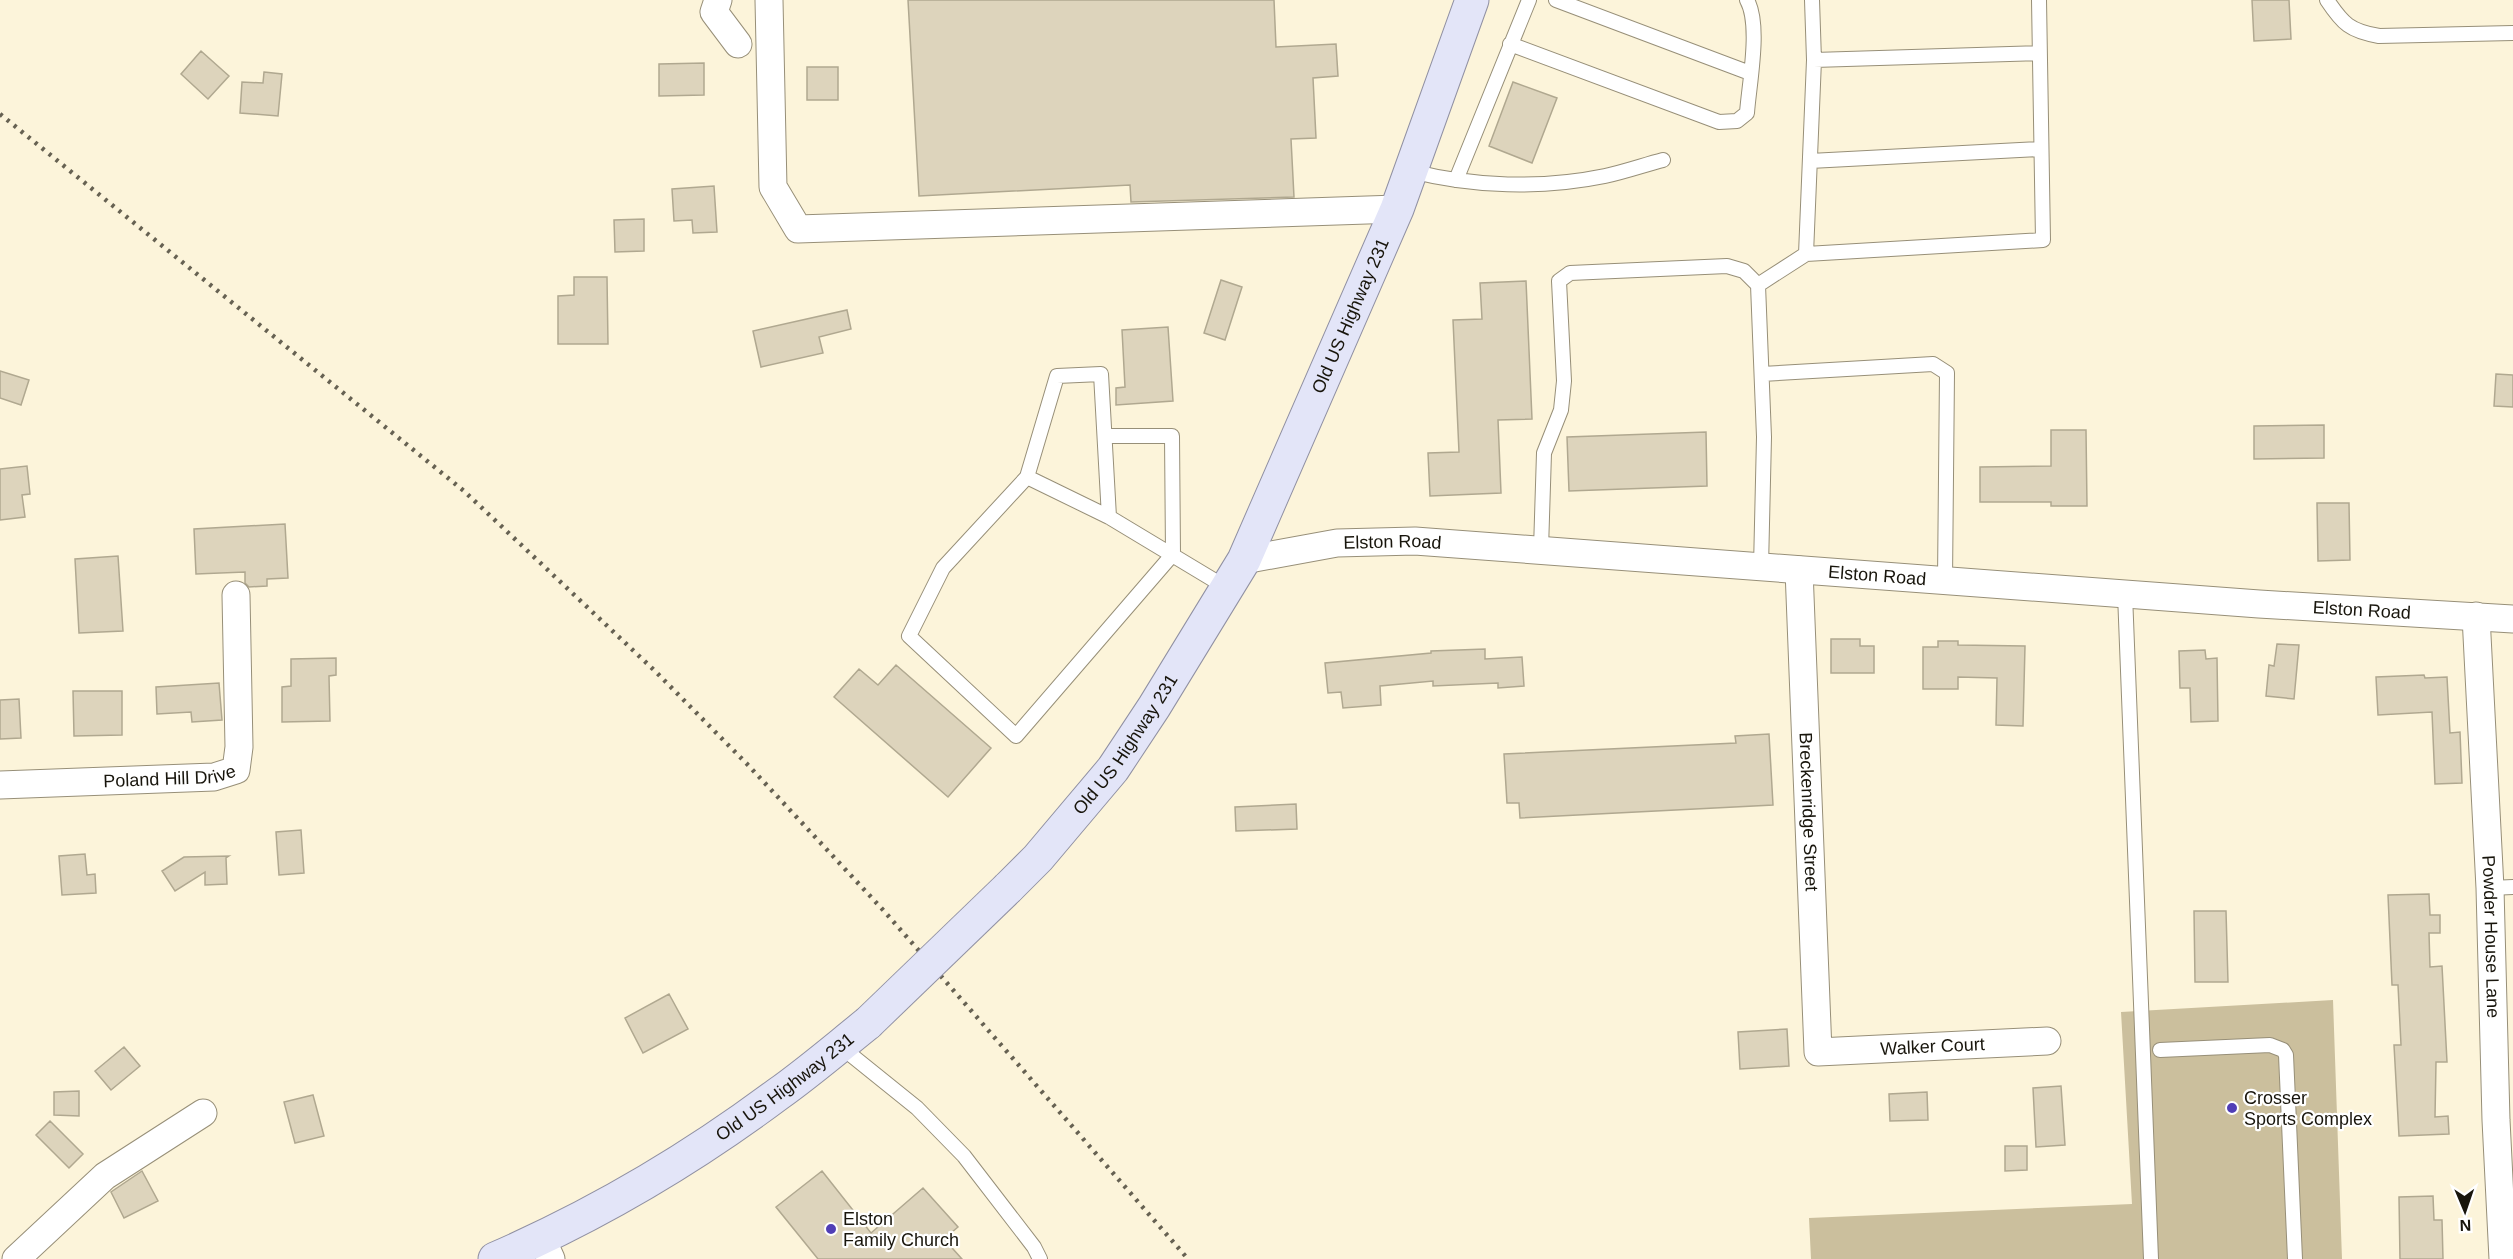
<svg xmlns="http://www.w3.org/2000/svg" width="2513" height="1259" viewBox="0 0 2513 1259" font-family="Helvetica,sans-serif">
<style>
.green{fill:#cbbf9d}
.building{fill:#ddd4bc;stroke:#b0a890;stroke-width:1.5}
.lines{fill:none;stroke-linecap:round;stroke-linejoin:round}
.service-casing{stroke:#978f78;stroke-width:16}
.minor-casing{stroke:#978f78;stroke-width:29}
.primary-casing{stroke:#9090a2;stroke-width:35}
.service{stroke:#fff;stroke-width:14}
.minor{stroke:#fff;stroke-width:27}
.primary{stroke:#e3e5f8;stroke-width:33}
.rail{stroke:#666152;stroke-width:4.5;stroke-dasharray:3 6;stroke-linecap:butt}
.primary-bridge-casing{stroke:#9090a2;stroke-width:35;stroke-linecap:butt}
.primary-bridge{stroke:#e3e5f8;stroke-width:33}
.poi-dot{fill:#503eb6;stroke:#fff;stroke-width:2}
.labels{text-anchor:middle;stroke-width:4.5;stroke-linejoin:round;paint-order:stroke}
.street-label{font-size:18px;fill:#18150c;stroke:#fff}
.poi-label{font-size:18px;fill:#18150c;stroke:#fff;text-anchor:start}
</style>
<rect width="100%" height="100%" fill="#fcf4da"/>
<path class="green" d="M 2333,1000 L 2342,1259 L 1811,1259 L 1809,1218 L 2132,1204 L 2121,1012 Z"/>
<path class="building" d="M 908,0 L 1274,0 L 1276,47 L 1336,44 L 1338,76 L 1313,78 L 1316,138 L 1291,139 L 1294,197 L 1131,202 L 1130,185 L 919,196 Z
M 2252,0 L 2289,0 L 2291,39 L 2254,41 Z
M 201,51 L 229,76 L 208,99 L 181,74 Z
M 704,63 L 704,95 L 659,96 L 659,64 Z
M 807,67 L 838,67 L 838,100 L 807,100 Z
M 264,72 L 282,74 L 278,116 L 240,113 L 242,82 L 263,83 Z
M 1513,82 L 1557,98 L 1532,163 L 1489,146 Z
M 714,186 L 717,232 L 693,233 L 692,220 L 674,221 L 672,189 Z
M 644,219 L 644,251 L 615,252 L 614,220 Z
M 574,277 L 607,277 L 608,344 L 558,344 L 558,296 L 574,295 Z
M 1221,280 L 1242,287 L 1225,340 L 1204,333 Z
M 1526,281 L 1532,419 L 1498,420 L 1501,493 L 1430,496 L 1428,453 L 1459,452 L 1453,320 L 1482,319 L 1480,283 Z
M 847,310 L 851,329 L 819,337 L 823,353 L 761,367 L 753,331 Z
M 1168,327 L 1173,401 L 1116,405 L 1116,388 L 1125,387 L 1122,330 Z
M 0,371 L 29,380 L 21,405 L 0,398 Z
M 2496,374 L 2513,375 L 2513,407 L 2494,406 Z
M 2324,425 L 2324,458 L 2254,459 L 2254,426 Z
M 2051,430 L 2086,430 L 2087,506 L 2051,506 L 2051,502 L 1980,502 L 1980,467 L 2051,466 Z
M 1706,432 L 1707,486 L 1569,491 L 1567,437 Z
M 27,466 L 30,494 L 22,495 L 25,517 L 0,520 L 0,469 Z
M 2317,503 L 2349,503 L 2350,560 L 2318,561 Z
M 285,524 L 288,578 L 267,579 L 267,586 L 249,587 L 245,583 L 245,572 L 196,574 L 194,529 Z
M 118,556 L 123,631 L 79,633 L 75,559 Z
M 1831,639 L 1860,639 L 1860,646 L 1874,646 L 1874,673 L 1831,673 Z
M 1938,641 L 1958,641 L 1958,645 L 2025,646 L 2023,726 L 1996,725 L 1997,678 L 1958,677 L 1958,689 L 1923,689 L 1923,647 L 1938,647 Z
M 2277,644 L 2299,645 L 2294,699 L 2266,696 L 2269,665 L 2274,666 Z
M 1485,649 L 1485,659 L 1522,657 L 1524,686 L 1498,688 L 1498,683 L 1433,686 L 1433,681 L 1380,686 L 1381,705 L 1343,708 L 1341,692 L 1328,693 L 1325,663 L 1431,653 L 1431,651 Z
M 2205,650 L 2206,659 L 2217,658 L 2218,721 L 2191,722 L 2190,688 L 2180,688 L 2179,651 Z
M 336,658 L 336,675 L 329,676 L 330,721 L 282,722 L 282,687 L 291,686 L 291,659 Z
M 896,665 L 991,748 L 948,797 L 834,697 L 859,669 L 878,685 Z
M 2424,675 L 2425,678 L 2447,677 L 2450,733 L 2460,732 L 2462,783 L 2435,784 L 2432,712 L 2378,715 L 2376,677 Z
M 219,683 L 222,720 L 192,722 L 191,712 L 157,714 L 156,687 Z
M 73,691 L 122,691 L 122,735 L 74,736 Z
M 19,699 L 21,738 L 0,739 L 0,700 Z
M 1769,734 L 1773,805 L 1520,818 L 1519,803 L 1507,803 L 1504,754 L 1736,743 L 1735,736 Z
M 1296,804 L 1297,829 L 1236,831 L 1235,807 Z
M 301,830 L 304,873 L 279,875 L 276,832 Z
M 85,854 L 87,875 L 95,874 L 96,893 L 62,895 L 59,856 Z
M 229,856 L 226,858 L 227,884 L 205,885 L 205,872 L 175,891 L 162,871 L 184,857 Z
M 2429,894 L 2430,915 L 2440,915 L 2440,933 L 2429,933 L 2430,967 L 2442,966 L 2447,1062 L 2436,1062 L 2435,1117 L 2448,1116 L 2449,1134 L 2399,1136 L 2394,1045 L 2401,1045 L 2398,985 L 2392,985 L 2388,895 Z
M 2194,911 L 2226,911 L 2228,982 L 2195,982 Z
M 669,994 L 688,1029 L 643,1053 L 625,1018 Z
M 1787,1029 L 1789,1066 L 1740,1069 L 1738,1032 Z
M 124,1047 L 140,1066 L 111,1090 L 95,1071 Z
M 2061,1086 L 2065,1145 L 2036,1147 L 2033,1088 Z
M 79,1091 L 79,1116 L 54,1115 L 54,1092 Z
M 1927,1092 L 1928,1120 L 1890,1121 L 1889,1094 Z
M 313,1095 L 324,1136 L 295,1143 L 284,1102 Z
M 50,1121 L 83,1154 L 69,1168 L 36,1135 Z
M 2005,1146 L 2027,1146 L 2027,1170 L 2005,1171 Z
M 142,1171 L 158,1201 L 124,1218 L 111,1192 Z
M 822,1171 L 871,1233 L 923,1188 L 958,1227 L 944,1239 L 962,1259 L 818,1259 L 776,1207 Z
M 2433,1196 L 2434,1220 L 2442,1220 L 2443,1259 L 2400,1259 L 2399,1197 Z"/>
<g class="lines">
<g class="service-casing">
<path id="service" d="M 1556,0 L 1750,73
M 2327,0 C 2343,24 2350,31 2379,36 L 2513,33
M 1510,44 L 1719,122 L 1737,121 L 1747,113 C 1749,84 1761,25 1747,0
M 1814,60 L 2039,53
M 1810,161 L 2041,149
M 1411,171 C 1473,187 1542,189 1605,176 C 1624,172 1644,165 1663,160
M 1456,180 L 1529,0
M 1806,254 L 1814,60 L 1812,0
M 1758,285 L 1806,254 L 2043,240 L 2039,0
M 1762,374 L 1933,364 L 1947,373 L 1945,580
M 1105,436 L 1172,436 L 1173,554 L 1016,736 L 909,636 L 943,568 L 1027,477 L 1057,376 L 1101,374 L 1109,517
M 1027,477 L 1109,517 L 1227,588
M 1541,549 L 1544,453 L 1561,410 L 1564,381 L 1559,281 L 1570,273 L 1727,266 L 1744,271 L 1758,285 L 1764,437 L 1761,567
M 2125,594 L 2151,1259
M 2490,888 L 2513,887
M 840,1046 L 917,1108 L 964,1156 L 1034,1247 L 1040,1259
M 2160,1050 L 2270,1045 L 2283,1050 L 2286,1055 L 2295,1259"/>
</g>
<g class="minor-casing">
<g id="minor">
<path d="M 718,0 L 714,12 L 738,44"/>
<path d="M 769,0 L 773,187 L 798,229 L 1397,209"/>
<path id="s1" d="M 1244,560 L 1337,543 L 1415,541 L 2259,604 L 2513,619"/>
<path id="s2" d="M 1799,570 L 1818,1052 L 2047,1041"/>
<path id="s3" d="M 2476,616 L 2490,888 L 2496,1120 L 2503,1259"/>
<path id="s4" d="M 0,785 L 214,777 L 236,770 L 239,747 L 236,595"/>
<path d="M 542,1239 L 551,1259"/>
<path d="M 16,1259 L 105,1176 L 203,1113"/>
</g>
</g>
<g class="primary-casing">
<g id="primary">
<path id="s5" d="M 1008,888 L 1038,858 L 1113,769 L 1154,707 L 1244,560 L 1397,209 L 1472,0"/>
<path id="s6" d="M 495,1259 C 594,1216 691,1159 778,1094 C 809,1072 838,1047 868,1023"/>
</g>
</g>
<use href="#service" class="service"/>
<use href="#minor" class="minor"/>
<use href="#primary" class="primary"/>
<path class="rail" d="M 0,114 L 464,491 L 655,671 L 748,765 L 885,912 L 1188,1259"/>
<g class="primary-bridge-casing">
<path id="primary-bridge" d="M 868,1023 L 1008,888"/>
</g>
<use href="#primary-bridge" class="primary-bridge"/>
</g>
<g class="poi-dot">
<circle cx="2232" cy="1108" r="6"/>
<circle cx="831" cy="1229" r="6"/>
</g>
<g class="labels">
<g class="street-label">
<text dy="6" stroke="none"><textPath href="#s5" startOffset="672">Old US Highway 231</textPath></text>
<text dy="6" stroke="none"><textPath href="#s1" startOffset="150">Elston Road</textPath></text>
<text dy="6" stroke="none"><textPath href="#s1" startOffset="636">Elston Road</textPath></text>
<text dy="6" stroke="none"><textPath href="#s1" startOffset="1122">Elston Road</textPath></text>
<text dy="6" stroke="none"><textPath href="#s5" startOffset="186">Old US Highway 231</textPath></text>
<text dy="6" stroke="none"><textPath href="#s4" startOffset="170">Poland Hill Drive</textPath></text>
<text dy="6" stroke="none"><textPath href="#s2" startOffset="242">Breckenridge Street</textPath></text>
<text dy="6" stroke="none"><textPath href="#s3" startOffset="321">Powder House Lane</textPath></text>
<text dy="6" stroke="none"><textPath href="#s2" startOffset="597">Walker Court</textPath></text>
<text dy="6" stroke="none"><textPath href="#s6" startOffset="338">Old US Highway 231</textPath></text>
</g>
<g class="poi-label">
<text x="2244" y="1104">Crosser<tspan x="2244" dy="21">Sports Complex</tspan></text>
<text x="843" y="1225">Elston<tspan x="843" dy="21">Family Church</tspan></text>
</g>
</g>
<g transform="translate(2465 1211) rotate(178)" stroke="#ffffff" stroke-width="4.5" paint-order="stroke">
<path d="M0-4.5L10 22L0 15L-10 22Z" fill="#18150c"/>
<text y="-9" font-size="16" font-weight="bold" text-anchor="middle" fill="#18150c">N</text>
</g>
</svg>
